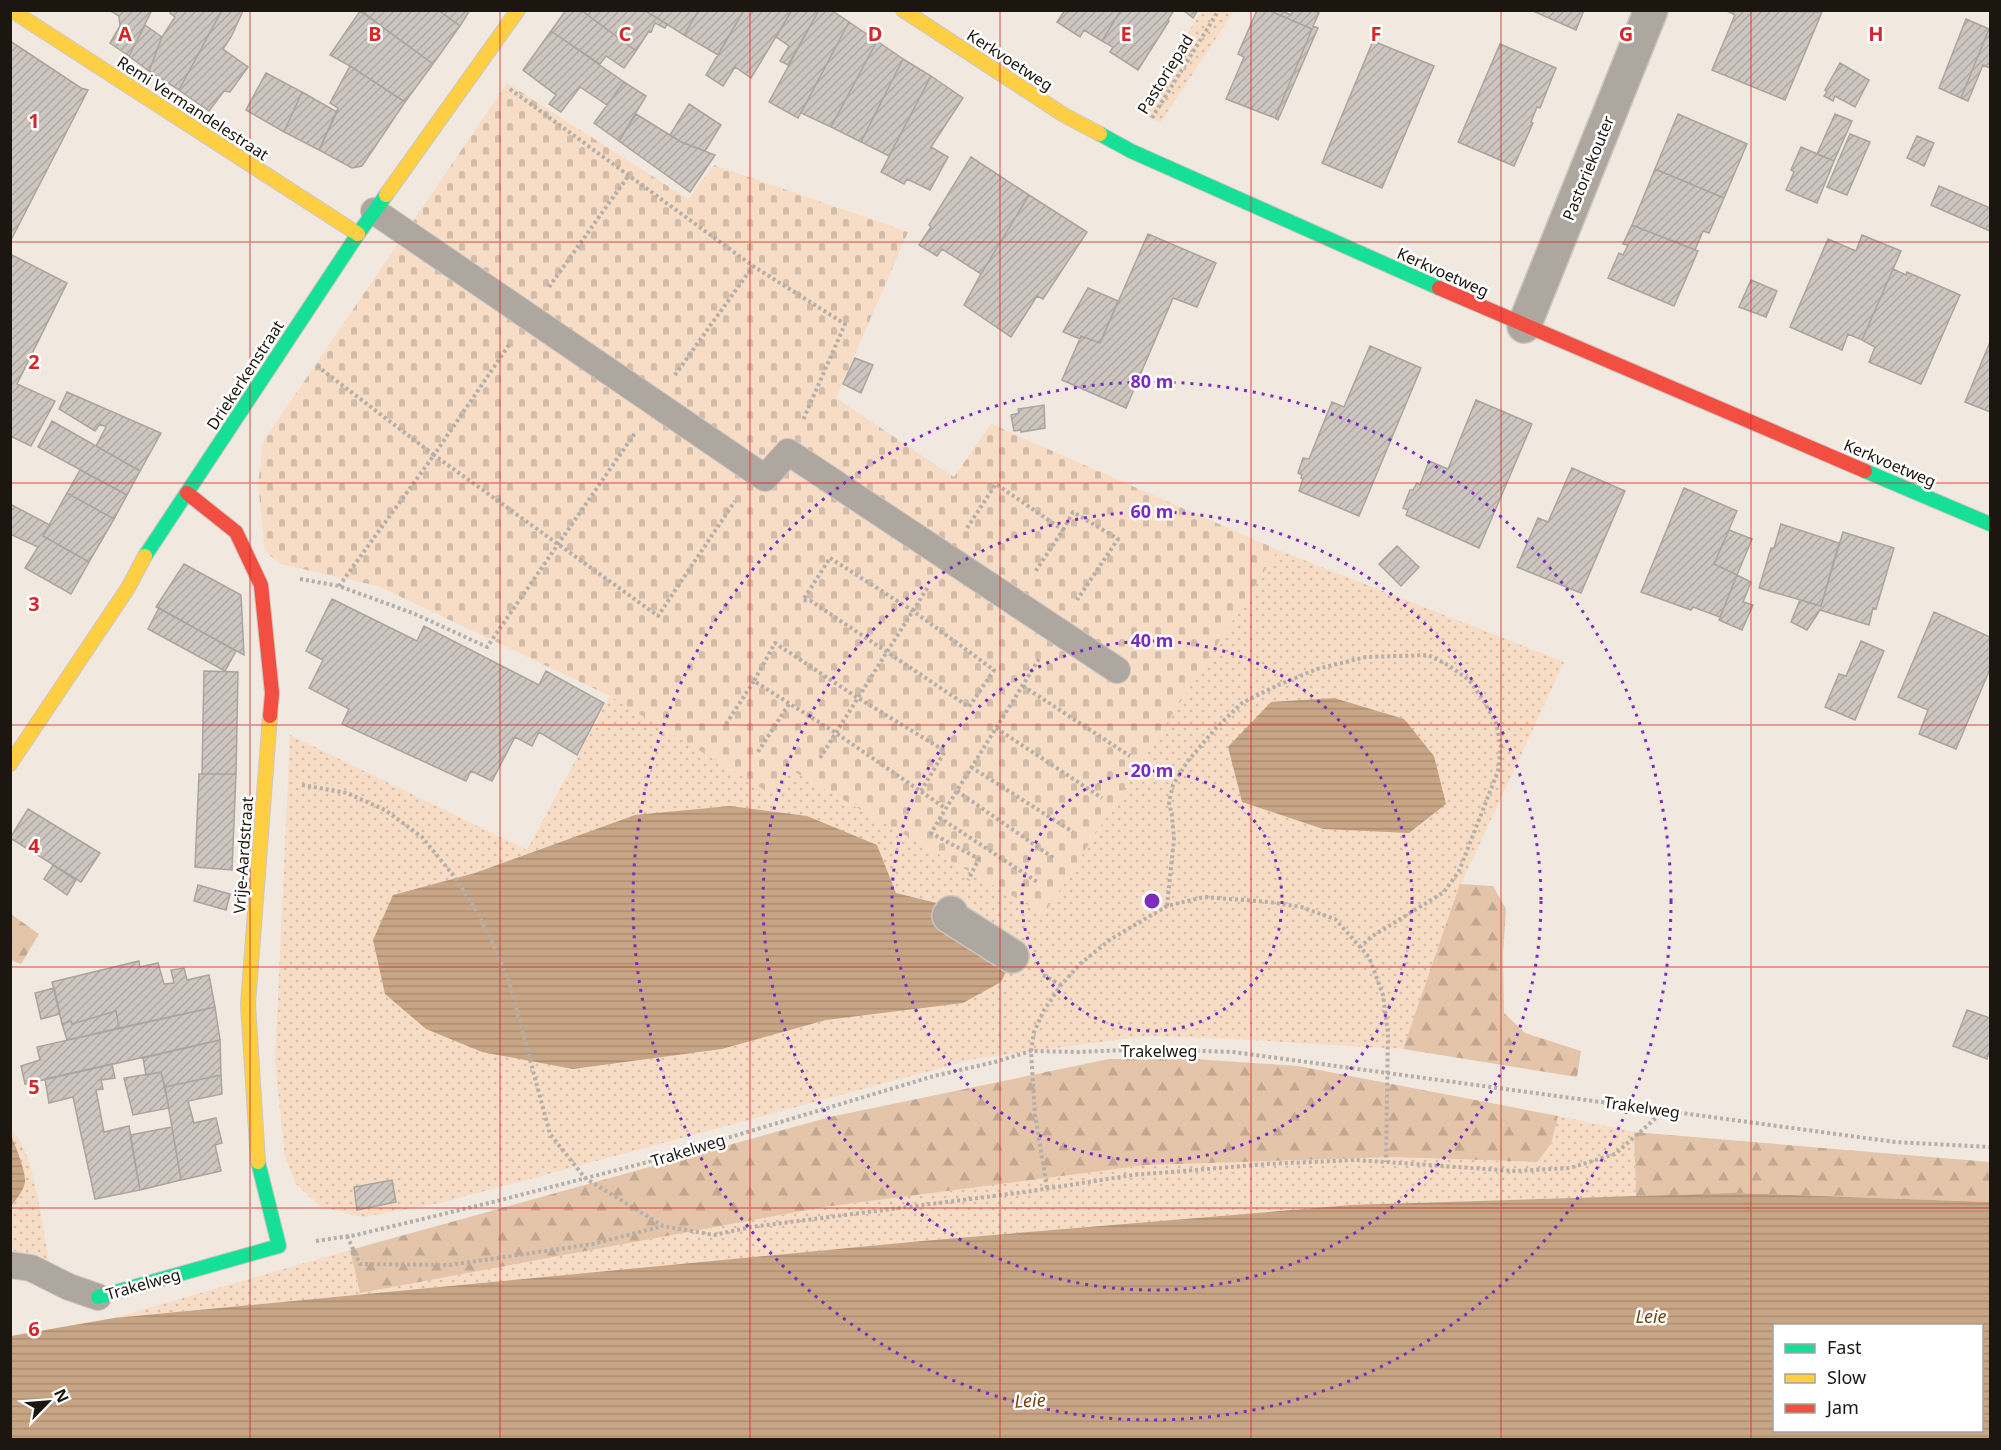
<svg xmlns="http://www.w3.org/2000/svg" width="2001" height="1450" viewBox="0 0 2001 1450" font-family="'Noto Sans',sans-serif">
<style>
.grass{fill:url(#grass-dots);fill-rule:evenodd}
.forest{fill:url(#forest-firs)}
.cemetery{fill:url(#cemetery-stones)}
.water{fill:url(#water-rules);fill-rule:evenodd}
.building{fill:url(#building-hatch);stroke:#aba49d;stroke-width:1.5}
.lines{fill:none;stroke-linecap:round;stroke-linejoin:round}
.lane-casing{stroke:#cdc6c0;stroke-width:28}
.street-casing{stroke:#cdc6c0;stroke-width:36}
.fast-casing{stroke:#cdc6c0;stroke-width:16}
.slow-casing{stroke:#cdc6c0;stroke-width:16}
.jam-casing{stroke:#cdc6c0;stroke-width:16}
.path{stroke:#b6afa9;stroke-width:4;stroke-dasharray:3 3;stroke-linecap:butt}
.lane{stroke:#aea7a0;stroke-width:26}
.street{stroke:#aea7a0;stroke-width:33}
.fast{stroke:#16e098;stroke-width:14}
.slow{stroke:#ffcf43;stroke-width:14}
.jam{stroke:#f24e42;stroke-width:14}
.grid{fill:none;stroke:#d62828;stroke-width:1.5;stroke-opacity:0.55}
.ring{fill:none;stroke:#7b2cbf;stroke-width:3;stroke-dasharray:3 6}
.labels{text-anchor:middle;stroke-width:5;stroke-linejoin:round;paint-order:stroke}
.street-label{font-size:16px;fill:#1c1611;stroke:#fff}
.water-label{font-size:18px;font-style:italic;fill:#704312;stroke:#fff}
.grid-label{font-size:20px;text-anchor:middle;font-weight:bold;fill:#d62828;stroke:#fff;stroke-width:5;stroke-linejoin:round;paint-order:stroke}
.centre{fill:#7b2cbf;stroke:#fff;stroke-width:3}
.ring-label{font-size:18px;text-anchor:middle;font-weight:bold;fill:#7b2cbf;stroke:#fff;stroke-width:5;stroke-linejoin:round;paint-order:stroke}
</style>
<defs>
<pattern id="grass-dots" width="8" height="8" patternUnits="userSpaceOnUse" patternTransform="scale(1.5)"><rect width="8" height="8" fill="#f7ddc6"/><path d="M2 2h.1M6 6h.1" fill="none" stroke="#d3bda9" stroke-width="1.8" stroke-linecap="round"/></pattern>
<pattern id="forest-firs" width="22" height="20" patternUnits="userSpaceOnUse" patternTransform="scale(1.5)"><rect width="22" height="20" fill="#e4c5aa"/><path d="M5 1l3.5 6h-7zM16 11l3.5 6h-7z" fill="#c3a891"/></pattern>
<pattern id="cemetery-stones" width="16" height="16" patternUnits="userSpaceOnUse" patternTransform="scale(1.5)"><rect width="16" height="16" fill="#f7ddc6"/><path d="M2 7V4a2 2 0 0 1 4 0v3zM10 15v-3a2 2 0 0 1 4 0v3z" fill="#d3bda9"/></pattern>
<pattern id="water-rules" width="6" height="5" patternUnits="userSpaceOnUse" patternTransform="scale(1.5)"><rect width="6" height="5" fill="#c8a585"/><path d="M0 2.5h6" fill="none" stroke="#ab8d72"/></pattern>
<pattern id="building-hatch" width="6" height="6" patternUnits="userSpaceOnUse" patternTransform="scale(1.5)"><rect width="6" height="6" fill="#cdc6c0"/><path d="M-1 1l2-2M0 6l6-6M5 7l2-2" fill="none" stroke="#afa9a4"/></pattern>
</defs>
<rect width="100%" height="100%" fill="#f1e8df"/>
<path class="grass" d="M 1202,11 L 1234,11 L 1160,123 L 1137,110 Z
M 1278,550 L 1564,662 L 1461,884 L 1403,1049 L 1234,1039 L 1145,1036 L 974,1059 L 440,1203 L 362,1217 L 320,1206 L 296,1184 L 285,1157 L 275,1063 L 290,735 L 527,850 L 610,696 L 770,793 L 791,770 L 1044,914 ZM 635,815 L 877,845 L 896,893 L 826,1020 L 722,1049 L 573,1069 L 439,883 L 475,873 Z
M 1558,1116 L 1634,1132 L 1636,1196 L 1351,1205 L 922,1241 L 114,1318 L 350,1250 L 360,1293 L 824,1207 L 1146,1165 L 1393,1157 L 1536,1162 L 1551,1144 Z
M 11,1130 C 34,1147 43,1232 49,1261 L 11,1250 L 11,1206 L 18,1198 Z"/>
<path class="forest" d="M 1460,884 L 1493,886 L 1506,909 L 1503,955 L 1504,1013 L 1525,1033 L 1581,1051 L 1577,1077 L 1403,1049 Z
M 11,914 L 39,934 L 21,964 L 11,960 Z
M 1109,1059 L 1194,1059 L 1298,1066 L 1558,1116 L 1551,1144 L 1537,1162 L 1393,1157 L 1146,1165 L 824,1207 L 360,1293 L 350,1250 L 830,1117 Z
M 1634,1132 L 1990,1162 L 1990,1202 L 1734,1193 L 1636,1196 Z"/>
<path class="cemetery" d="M 507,83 L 688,199 L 714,165 L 908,232 L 836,398 L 954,477 L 991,424 L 1278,550 L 1044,914 L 791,770 L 771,794 L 610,696 L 378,586 L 280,564 L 265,551 L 258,485 L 263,442 Z"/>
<path class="water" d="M 1334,698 L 1404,719 L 1434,756 L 1446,804 L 1409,833 L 1323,829 L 1242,802 L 1228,747 L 1271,702 Z
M 730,806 L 807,816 L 877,845 L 896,893 L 953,907 L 1016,951 L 1001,982 L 963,1003 L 826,1020 L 722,1049 L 573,1069 L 482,1052 L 426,1029 L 385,994 L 373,940 L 393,895 L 475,873 L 635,815 Z
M 11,1135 C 15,1145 26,1171 25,1182 C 24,1190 16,1200 11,1206 Z
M 1734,1193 L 1990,1202 L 1990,1439 L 11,1439 L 11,1336 L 114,1318 L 922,1241 L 1351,1205 ZM 1774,1326 L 1982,1326 L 1982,1430 L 1774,1430 Z"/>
<path class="building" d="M 109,10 L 152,10 L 129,56 L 110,43 L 120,26 L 119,16 Z
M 172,10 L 222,10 L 179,90 L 149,71 L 162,37 L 175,17 L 170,13 Z
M 222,10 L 243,11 L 231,37 L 223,49 L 248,67 L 230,92 L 224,91 L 209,111 L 179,90 Z
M 438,10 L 470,10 L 460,26 Z
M 438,10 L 460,26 L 433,64 L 360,10 Z
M 566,10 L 581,10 L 636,51 L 624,68 L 606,56 L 600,64 L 551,31 Z
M 581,10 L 644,10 L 667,24 L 665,28 L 655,23 L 651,32 L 649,31 L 636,51 Z
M 644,10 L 699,10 L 684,35 Z
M 699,10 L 744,10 L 718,55 L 684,35 Z
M 744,10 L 792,10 L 751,78 L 735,67 L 723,86 L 706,75 Z
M 792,10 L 819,10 L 788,65 L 780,61 L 789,46 L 776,37 Z
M 819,10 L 831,10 L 849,22 L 798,118 L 769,102 Z
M 1065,10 L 1121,10 L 1102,41 L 1084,30 L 1080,37 L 1057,22 Z
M 1121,10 L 1174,10 L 1168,20 L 1169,21 L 1138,70 L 1110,52 L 1113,47 L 1102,41 Z
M 1183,10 L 1198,10 L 1193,18 Z
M 1257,10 L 1268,10 L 1312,29 L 1275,118 L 1226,99 L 1244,57 L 1238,54 Z
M 1268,10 L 1280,10 L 1291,15 L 1293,10 L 1314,10 L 1319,13 L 1313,26 L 1318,28 L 1278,120 L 1275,118 L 1312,29 Z
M 1531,10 L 1584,10 L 1576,30 Z
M 1725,10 L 1822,12 L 1785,100 L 1712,70 L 1735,15 Z
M 360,11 L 433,64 L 405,102 L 350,66 L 330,55 Z
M 1966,19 L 1989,29 L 1961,98 L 1939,88 Z
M 849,22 L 877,41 L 831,127 L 801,113 Z
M 145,25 L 162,37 L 149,71 L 129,56 Z
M 1989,29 L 1990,30 L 1990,68 L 1983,65 L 1968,101 L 1961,98 Z
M 551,31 L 624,82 L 607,105 L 580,87 L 561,112 L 549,104 L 556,95 L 523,70 Z
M 10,41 L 81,88 L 88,90 L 10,242 Z
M 877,41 L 903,59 L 861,142 L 831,127 Z
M 1373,41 L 1434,66 L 1382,188 L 1322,163 Z
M 1500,44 L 1556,68 L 1540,108 L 1537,107 L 1531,122 L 1533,123 L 1514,166 L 1458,142 Z
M 903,59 L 931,76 L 889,156 L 861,142 Z
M 1840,63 L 1869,80 L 1855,107 L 1835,96 L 1833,101 L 1824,96 L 1827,92 L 1825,90 Z
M 350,66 L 405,102 L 362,166 L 352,168 L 319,150 L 338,108 L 330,103 Z
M 266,73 L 302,92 L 284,132 L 246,110 Z
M 931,76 L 963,98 L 931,147 L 948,157 L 930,190 L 907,179 L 904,184 L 881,172 Z
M 624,82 L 646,96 L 619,141 L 594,123 Z
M 302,92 L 337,112 L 319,150 L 284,132 Z
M 689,104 L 721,125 L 705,151 L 681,142 L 670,135 Z
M 636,114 L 681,142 L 715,155 L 690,192 L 619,141 Z
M 1678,114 L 1747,144 L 1724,198 L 1655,169 Z
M 1835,114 L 1852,121 L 1834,161 L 1817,154 Z
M 1850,134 L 1870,142 L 1847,195 L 1827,187 Z
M 1917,136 L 1934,143 L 1924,166 L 1907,158 Z
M 1801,147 L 1834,161 L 1817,203 L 1786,190 L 1794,172 L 1791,170 Z
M 971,157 L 1029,195 L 981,274 L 942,249 L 937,256 L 919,245 L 931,227 L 929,225 Z
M 1655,169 L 1724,198 L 1709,233 L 1703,231 L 1695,250 L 1632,225 Z
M 1939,186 L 1990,208 L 1990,231 L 1931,205 Z
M 1029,195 L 1087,232 L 1043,299 L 1037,296 L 1011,337 L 964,305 L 981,274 Z
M 1632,225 L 1698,251 L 1674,306 L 1608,278 L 1619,253 L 1623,255 L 1628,245 L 1623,244 Z
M 1148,234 L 1216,263 L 1197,307 L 1173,298 L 1126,408 L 1062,380 L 1081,336 L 1100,343 Z
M 1862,235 L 1901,251 L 1862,340 L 1848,334 L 1842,350 L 1790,327 L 1828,239 L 1856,251 Z
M 10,254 L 67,283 L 17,384 L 55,401 L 31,446 L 10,436 Z
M 1893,269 L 1906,275 L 1907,272 L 1960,295 L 1921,384 L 1869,362 L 1875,347 L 1862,340 Z
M 1751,280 L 1777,291 L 1766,317 L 1739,307 Z
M 1088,288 L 1118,301 L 1100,343 L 1081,336 L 1080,339 L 1063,332 Z
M 1990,342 L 1990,412 L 1965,402 Z
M 1370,346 L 1421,368 L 1359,516 L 1299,491 L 1303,479 L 1301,478 L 1302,475 L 1298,473 L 1303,458 L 1309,459 L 1332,402 L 1344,407 Z
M 855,358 L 873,365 L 861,393 L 843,384 Z
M 67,392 L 161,433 L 140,471 L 96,446 L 106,427 L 100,424 L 95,431 L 59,409 Z
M 1476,400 L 1532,424 L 1479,548 L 1406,515 L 1408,510 L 1403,508 L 1410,490 L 1413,490 L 1417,483 L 1420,485 L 1429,461 L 1448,469 Z
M 1044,405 L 1045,428 L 1021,432 L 1021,430 L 1014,431 L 1011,415 L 1019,413 L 1018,409 Z
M 52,421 L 140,471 L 127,495 L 38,447 Z
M 1572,468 L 1625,491 L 1581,593 L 1517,567 L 1538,518 L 1548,522 Z
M 80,470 L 127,495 L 114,519 L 67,493 Z
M 1684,488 L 1737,511 L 1714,564 L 1737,575 L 1720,617 L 1693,607 L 1691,610 L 1641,592 Z
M 67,493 L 114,519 L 89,562 L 43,536 Z
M 10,504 L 50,525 L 43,536 L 89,562 L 71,594 L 25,568 L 38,547 L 10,534 Z
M 1781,524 L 1839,543 L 1821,606 L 1759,588 L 1771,548 L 1774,548 Z
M 1729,530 L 1752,539 L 1737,575 L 1714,564 Z
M 1843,532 L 1894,548 L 1876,609 L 1873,608 L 1869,625 L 1820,610 L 1807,630 L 1791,622 L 1800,600 L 1821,606 Z
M 1397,546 L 1419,567 L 1401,586 L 1379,564 Z
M 184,564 L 241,595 L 244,655 L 156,607 Z
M 1737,575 L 1751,582 L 1743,602 L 1753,605 L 1742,630 L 1719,620 Z
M 332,599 L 417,641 L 424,626 L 539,685 L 546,671 L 604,703 L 577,755 L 539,732 L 532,746 L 515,737 L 492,781 L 471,771 L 466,781 L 342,724 L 349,709 L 309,688 L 323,660 L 306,651 Z
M 159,608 L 236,651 L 225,671 L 148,629 Z
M 1934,612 L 1990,637 L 1990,669 L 1956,749 L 1919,734 L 1928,710 L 1898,697 Z
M 1861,641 L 1884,651 L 1855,720 L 1825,707 L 1839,674 L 1846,676 Z
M 204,671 L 238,672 L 236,774 L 202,774 Z
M 199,774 L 236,774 L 232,870 L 195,867 Z
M 28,809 L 100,853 L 81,882 L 10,838 Z
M 53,865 L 76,880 L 67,895 L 44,879 Z
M 198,885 L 230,894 L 226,910 L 194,901 Z
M 139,961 L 140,967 L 158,963 L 164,984 L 174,983 L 171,970 L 184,968 L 187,980 L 209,975 L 215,1007 L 119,1028 L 116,1011 L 72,1024 L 71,1021 L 62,1024 L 52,982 Z
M 54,988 L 60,1014 L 41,1019 L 35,993 Z
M 215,1007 L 220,1040 L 25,1084 L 21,1066 L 40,1060 L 37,1047 Z
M 1967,1010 L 1990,1018 L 1990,1049 L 1987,1059 L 1953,1046 Z
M 116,1011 L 119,1028 L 67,1040 L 62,1024 L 71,1021 L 72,1024 Z
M 220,1040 L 221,1075 L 165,1087 L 161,1072 L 146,1075 L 143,1058 Z
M 112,1064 L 115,1078 L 101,1080 L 103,1089 L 96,1090 L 104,1132 L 129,1126 L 140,1190 L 95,1199 L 73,1097 L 49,1103 L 45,1079 Z
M 161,1072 L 169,1108 L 133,1115 L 124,1078 Z
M 221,1075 L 222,1094 L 188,1101 L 194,1123 L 216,1118 L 222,1143 L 215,1145 L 221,1171 L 181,1180 L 165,1087 Z
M 172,1127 L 181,1180 L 140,1190 L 130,1135 Z
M 392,1180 L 396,1202 L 357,1210 L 354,1187 Z"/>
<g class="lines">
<g class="lane-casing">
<path id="lane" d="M 374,211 L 765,478 L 788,452 L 1117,670
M 10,1265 L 31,1268 L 69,1287 L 98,1297"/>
</g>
<g class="street-casing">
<path id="street" d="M 1524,326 L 1651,10
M 951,913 L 949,916 L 1012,956"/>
</g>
<g class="fast-casing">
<path id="fast" d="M 1100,134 L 1131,151 L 1439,288
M 1865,471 L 1990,524
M 145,556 L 358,234 L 386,195
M 98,1297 L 279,1246 L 258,1162"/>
</g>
<g class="slow-casing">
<path id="slow" d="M 11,10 L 358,234
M 903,10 L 1064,115 L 1100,134
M 386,195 L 518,10
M 10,764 L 128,588 L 145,556
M 258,1162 L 248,1004 L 270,716"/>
</g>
<g class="jam-casing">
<path id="jam" d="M 1439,288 L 1865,471
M 187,493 L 236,532 L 261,585 L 272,693 L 270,716"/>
</g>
<path class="path" d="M 510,89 L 753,266 L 845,324 L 803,420
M 1152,118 L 1219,10
M 549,287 L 629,175
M 509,345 L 434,455 L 658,616 L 735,501
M 317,366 L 434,455 L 339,586
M 675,375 L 753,266
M 967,528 L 996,484 L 1063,530 L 1035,572
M 1063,530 L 1073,512 L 1118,539 L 1077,600
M 830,558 L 913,611 L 994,670 L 969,707 L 811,601 L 803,600 Z
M 300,579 L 339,586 L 415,614 L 487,647 L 635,433
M 1039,659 L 940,818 L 1039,883
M 1023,686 L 1130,756
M 726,724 L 754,681
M 996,728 L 1102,798
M 758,752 L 789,704
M 820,758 L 928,587
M 971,767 L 1073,832
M 302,785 L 347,793 L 385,810 L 422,837 L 453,875 L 476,910 L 495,948 L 510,985 L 550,1134 L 585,1178 L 663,1226 L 714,1235 L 751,1227 L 1025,1192 L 1133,1175 L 1268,1164 L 1356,1160 L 1515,1171 L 1570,1168 L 1615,1154 L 1664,1111
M 921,791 L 945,751 L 858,698 L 775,643 L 754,681 L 836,733 L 945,808
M 957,791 L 1055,859
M 941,817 L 931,833 L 979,859 L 968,880
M 1167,906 L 1174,839 L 1172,816 L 1169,802 L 1173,785 L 1187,762 L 1216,728 L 1242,703 L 1276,686 L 1317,669 L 1366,657 L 1428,655 L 1448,665 L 1469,680 L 1482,698 L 1496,723 L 1501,746 L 1498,771 L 1459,871 L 1444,892 L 1371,937 L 1360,947
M 1043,975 L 1061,985
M 1047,1188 L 1035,1115 L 1031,1051 L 1034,1032 L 1044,1010 L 1061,985 L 1080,964 L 1111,939 L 1167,906 L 1204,897 L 1269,902 L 1301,907 L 1335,919 L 1369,957 L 1383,995 L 1388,1033 L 1386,1162
M 347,1236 L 360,1264 L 450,1265 L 593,1244 L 663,1226
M 316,1241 L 356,1235 L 493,1202 L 644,1163 L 934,1076 L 995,1062 L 1031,1051 L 1078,1052 L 1149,1049 L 1233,1052 L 1895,1142 L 1990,1147"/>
<use href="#lane" class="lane"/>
<use href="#street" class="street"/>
<use href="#fast" class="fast"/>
<use href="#slow" class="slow"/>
<use href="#jam" class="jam"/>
</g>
<path class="grid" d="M 250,10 L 250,1440M 500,10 L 500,1440M 750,10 L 750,1440M 1000,10 L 1000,1440M 1251,10 L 1251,1440M 1501,10 L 1501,1440M 1751,10 L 1751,1440M 10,242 L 1990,242M 10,483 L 1990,483M 10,725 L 1990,725M 10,967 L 1990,967M 10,1208 L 1990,1208"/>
<g class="ring">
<circle cx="1152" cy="901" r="130"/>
<circle cx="1152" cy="901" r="260"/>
<circle cx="1152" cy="901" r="389"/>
<circle cx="1152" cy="901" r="519"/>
</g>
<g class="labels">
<g class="street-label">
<text transform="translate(1010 60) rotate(33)" y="6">Kerkvoetweg</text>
<text transform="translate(1165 74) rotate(-58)" y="6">Pastoriepad</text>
<text transform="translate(193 108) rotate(33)" y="6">Remi Vermandelestraat</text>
<text transform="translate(1588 168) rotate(-68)" y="6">Pastoriekouter</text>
<text transform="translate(1443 272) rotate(24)" y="6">Kerkvoetweg</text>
<text transform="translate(245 375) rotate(-57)" y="6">Driekerkenstraat</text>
<text transform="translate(1890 463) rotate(23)" y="6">Kerkvoetweg</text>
<text transform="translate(243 855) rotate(-86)" y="6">Vrije-Aardstraat</text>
<text x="1159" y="1057">Trakelweg</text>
<text transform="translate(1642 1107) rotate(8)" y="6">Trakelweg</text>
<text transform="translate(688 1150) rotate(-17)" y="6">Trakelweg</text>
<text transform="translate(143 1284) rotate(-16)" y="6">Trakelweg</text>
</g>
<g class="water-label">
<text x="1651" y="1323">Leie</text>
<text transform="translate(1030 1401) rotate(-3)" y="6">Leie</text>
</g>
</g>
<g class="grid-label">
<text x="125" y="41">A</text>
<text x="375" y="41">B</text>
<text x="625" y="41">C</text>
<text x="875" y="41">D</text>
<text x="1126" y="41">E</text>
<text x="1376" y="41">F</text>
<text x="1626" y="41">G</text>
<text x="1876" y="41">H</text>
<text x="34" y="128">1</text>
<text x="34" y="369">2</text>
<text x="34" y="611">3</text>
<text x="34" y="853">4</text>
<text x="34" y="1094">5</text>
<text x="34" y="1336">6</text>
</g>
<circle cx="1152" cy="901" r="9" class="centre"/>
<g class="ring-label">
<text x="1152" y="388">80 m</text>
<text x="1152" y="518">60 m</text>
<text x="1152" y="647">40 m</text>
<text x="1152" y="777">20 m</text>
</g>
<rect width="2001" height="1450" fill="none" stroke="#1c1611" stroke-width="24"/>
<rect x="1773" y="1324" width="210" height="108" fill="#ffffff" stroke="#a4a2a0" stroke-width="1.5"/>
<rect x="1785" y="1344" width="30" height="9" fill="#16e098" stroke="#a4a2a0" stroke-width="1.5"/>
<text x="1827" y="1354" font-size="18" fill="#1c1611">Fast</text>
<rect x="1785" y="1374" width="30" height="9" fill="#ffcf43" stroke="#a4a2a0" stroke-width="1.5"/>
<text x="1827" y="1384" font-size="18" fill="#1c1611">Slow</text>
<rect x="1785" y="1404" width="30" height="9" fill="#f24e42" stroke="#a4a2a0" stroke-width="1.5"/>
<text x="1827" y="1414" font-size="18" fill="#1c1611">Jam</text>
<g transform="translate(48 1402) rotate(65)" stroke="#ffffff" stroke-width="4.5" paint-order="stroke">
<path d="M0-4.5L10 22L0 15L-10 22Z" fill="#1c1611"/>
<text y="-9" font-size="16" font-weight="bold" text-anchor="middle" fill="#1c1611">N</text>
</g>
</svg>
